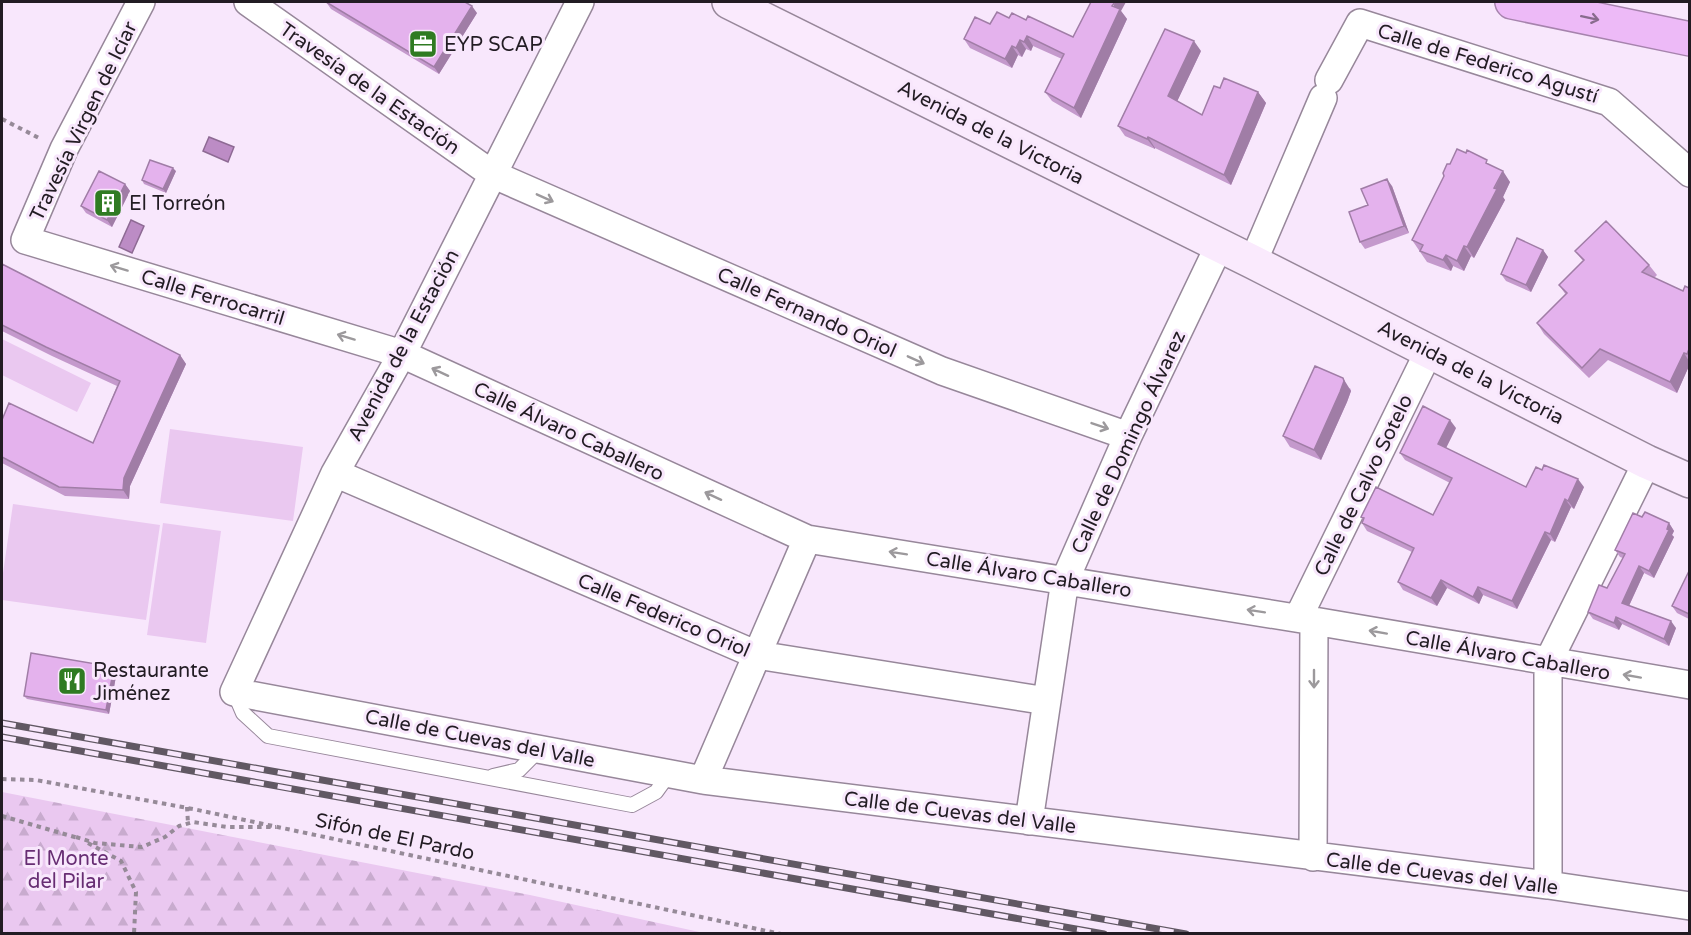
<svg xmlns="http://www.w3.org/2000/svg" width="1691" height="935" viewBox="0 0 1691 935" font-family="'Varela Round',sans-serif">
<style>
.green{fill:#eac8f0}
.forest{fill:url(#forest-firs)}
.water{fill:#bc8cc5;stroke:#8e6a94;stroke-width:1.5}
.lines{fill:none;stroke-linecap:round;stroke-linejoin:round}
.lane-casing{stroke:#97879a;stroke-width:16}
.street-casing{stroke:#97879a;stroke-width:30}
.secondary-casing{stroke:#97879a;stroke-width:36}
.highway-casing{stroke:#a683ad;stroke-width:36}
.path{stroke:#968a98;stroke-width:4;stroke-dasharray:4.5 4.5;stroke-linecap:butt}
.lane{stroke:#fff;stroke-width:14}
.street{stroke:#fff;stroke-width:27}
.secondary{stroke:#faeafd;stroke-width:33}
.highway{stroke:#edbaf7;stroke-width:33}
.rail-casing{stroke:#615863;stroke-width:7}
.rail{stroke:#f8e7fc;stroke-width:4.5;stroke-dasharray:14;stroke-linecap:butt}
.wall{fill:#c499cc}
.shaded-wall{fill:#a07da6}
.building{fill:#e4b2ed;stroke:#a07da6;stroke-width:1.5}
.oneway{stroke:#886b8d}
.oneway2{stroke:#9c999c}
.labels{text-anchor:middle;stroke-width:6;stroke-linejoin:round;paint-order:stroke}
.poi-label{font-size:20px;fill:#221c23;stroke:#f8e7fc;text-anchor:start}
.street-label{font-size:20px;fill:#221c23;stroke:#f8e7fc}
.park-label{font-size:20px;fill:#672d73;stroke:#f8e7fc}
</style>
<defs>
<pattern id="forest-firs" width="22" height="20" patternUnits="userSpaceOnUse" patternTransform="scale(1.5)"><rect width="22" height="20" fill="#eac8f0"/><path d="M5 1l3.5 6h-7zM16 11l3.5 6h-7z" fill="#c8abce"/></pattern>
</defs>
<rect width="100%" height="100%" fill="#f8e7fc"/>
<path class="green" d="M 2,339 L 91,383 L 77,412 L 2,375 Z
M 170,429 L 303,447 L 293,521 L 160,503 Z
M 13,504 L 160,525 L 146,620 L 2,600 L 2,580 Z
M 163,523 L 221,531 L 206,643 L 147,635 Z"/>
<path class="forest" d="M 2,792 L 530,895 L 704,933 L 2,933 Z"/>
<path class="water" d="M 209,137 L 234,147 L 228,162 L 203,151 Z
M 131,220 L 144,226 L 132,253 L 119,247 Z"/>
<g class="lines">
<g class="lane-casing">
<path id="lane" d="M 234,692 L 243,713 L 268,736 L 632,805 L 656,792 L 669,774
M 493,776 L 519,770 L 540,749"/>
</g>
<g class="street-casing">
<path id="street" d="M 141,2 L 64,149 L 25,240 L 402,354 L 807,539 L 1314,621 L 1690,685
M 248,2 L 492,174 L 942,371 L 1128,436
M 580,2 L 402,354 L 335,473 L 234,692 L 703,780 L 1548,885 L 1690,906
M 1329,80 L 1360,23 L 1609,102 L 1690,173
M 1253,262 L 1323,98
M 335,473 L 757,655 L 1047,701
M 1298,618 L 1429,351
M 703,780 L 807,539
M 1029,821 L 1065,580 L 1128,436 L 1219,246
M 1313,857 L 1314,621
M 1548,885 L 1548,662 L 1647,462"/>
</g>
<g class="secondary-casing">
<path id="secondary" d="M 729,2 L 1253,262 L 1647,462 L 1690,481"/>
</g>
<g class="highway-casing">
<path id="highway" d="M 1512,2 L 1690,39"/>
</g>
<path class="path" d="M 2,119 L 41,139
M 2,779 L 36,780 L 193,809 L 781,934
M 187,807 L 188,823
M 2,816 L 78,838
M 76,837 L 95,843 L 142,847 L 165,837 L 179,826 L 193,822 L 227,827 L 276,827
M 88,843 L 121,861 L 136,892 L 134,934"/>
<use href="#lane" class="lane"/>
<use href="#street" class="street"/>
<use href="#secondary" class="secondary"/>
<use href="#highway" class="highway"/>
<g class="rail-casing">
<path id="rail" d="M 2,723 L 1186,934
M 2,737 L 1104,934"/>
</g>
<use href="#rail" class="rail"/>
</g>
<path class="wall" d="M 326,2 L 477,13 L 439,74 L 331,9 Z
M 1121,11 L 1127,19 L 1081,118 L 1052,101 L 1045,92 L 1062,59 L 1033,46 L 1031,51 L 1026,49 L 1022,57 L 1018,55 L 1012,68 L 970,48 L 964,39 L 990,24 L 1009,18 L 1073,37 Z
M 1201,51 L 1177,101 L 1202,115 L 1220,88 L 1258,92 L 1266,103 L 1231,185 L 1155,148 L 1155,149 L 1125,136 L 1118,126 Z
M 1491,166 L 1510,182 L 1503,197 L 1505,200 L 1474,258 L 1471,256 L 1464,271 L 1453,266 L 1451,271 L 1427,262 L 1412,240 Z
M 176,171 L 166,193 L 144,184 L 142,180 Z
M 125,184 L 130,191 L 112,227 L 86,213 L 81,206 Z
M 1392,186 L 1409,233 L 1365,249 L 1360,242 L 1368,205 Z
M 1543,250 L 1548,257 L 1531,292 L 1506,281 L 1501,274 Z
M 1575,251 L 1649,265 L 1657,275 L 1654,278 L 1683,291 L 1689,288 L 1689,366 L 1677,393 L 1608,360 L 1589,378 L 1544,334 L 1537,323 L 1566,295 L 1559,285 L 1583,261 Z
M 2,264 L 180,355 L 186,364 L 130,486 L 129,499 L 65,496 L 2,463 L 2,420 L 93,443 L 117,386 L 52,356 L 2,331 Z
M 1350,388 L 1351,391 L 1347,402 L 1321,460 L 1290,447 L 1283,436 Z
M 1456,428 L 1446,448 L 1526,487 L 1584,487 L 1574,509 L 1571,507 L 1555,542 L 1551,540 L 1517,609 L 1483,595 L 1479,604 L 1447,588 L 1437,606 L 1403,590 L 1398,582 L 1412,552 L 1367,531 L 1362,523 L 1363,520 L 1361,517 L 1433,515 L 1450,483 L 1405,460 L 1400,453 Z
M 1642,517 L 1669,523 L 1674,531 L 1672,535 L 1674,537 L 1654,578 L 1644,573 L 1629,606 L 1676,628 L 1669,646 L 1622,624 L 1619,630 L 1593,619 L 1588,612 L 1607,588 L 1623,558 L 1620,557 L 1615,550 Z
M 1689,571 L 1689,619 L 1677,613 L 1672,606 Z
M 114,667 L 117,671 L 109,714 L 27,699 L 24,696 Z"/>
<path class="shaded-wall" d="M 1115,2 L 1126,2 L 1121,11 L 1127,19 L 1081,118 L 1074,108 Z
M 472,6 L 477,13 L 439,74 L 434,67 Z
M 1027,36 L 1033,46 L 1031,51 L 1024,42 Z
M 1020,40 L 1026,49 L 1022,57 L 1016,48 Z
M 1194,41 L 1201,51 L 1175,106 L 1168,96 Z
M 1012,46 L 1018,55 L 1012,68 L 1005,59 Z
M 1258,92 L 1266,103 L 1231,185 L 1224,175 Z
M 1148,137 L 1155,148 L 1155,149 L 1147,139 Z
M 173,168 L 176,171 L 166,193 L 163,189 Z
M 1503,171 L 1510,182 L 1503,197 L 1505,200 L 1474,258 L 1467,247 Z
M 1387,179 L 1392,186 L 1409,233 L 1404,226 Z
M 125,184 L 130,191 L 112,227 L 107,220 Z
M 1464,246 L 1471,256 L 1464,271 L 1457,261 Z
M 1543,250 L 1548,257 L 1531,292 L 1526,285 Z
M 1446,255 L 1453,266 L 1451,271 L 1443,260 Z
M 1684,353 L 1689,361 L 1689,366 L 1677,393 L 1670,382 Z
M 180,355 L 186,364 L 130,486 L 129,499 L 123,490 L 124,478 Z
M 1343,378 L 1351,391 L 1347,402 L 1321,460 L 1314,450 Z
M 1450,420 L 1456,428 L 1444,452 L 1438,444 Z
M 1578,479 L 1584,487 L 1574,509 L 1568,501 Z
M 1565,499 L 1571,507 L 1555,542 L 1550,534 Z
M 1669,523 L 1674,531 L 1672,535 L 1674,537 L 1654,578 L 1649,571 Z
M 1545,532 L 1551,540 L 1517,609 L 1512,601 Z
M 1639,566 L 1644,573 L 1627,610 L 1622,603 Z
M 1441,580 L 1447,588 L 1437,606 L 1431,598 Z
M 1478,587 L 1483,595 L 1479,604 L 1473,597 Z
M 1616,617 L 1622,624 L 1619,630 L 1614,623 Z
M 1671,621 L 1676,628 L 1669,646 L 1664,639 Z
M 114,667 L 117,671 L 109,714 L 106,710 Z"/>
<path class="building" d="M 326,2 L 465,2 L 472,6 L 434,67 Z
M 1091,2 L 1115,2 L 1112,6 L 1120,9 L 1074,108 L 1045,92 L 1064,54 L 1027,36 L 1024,42 L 1020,40 L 1016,48 L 1012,46 L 1005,59 L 964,39 L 975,17 L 990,24 L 997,12 L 1009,18 L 1012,13 L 1026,20 L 1028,16 L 1073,37 Z
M 1165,29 L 1194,41 L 1168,96 L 1202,115 L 1214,86 L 1220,88 L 1224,78 L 1258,92 L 1224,175 L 1148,137 L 1147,139 L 1118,126 Z
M 1457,149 L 1466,153 L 1467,150 L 1487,160 L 1486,163 L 1503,171 L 1494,188 L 1497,189 L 1467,247 L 1464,246 L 1457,261 L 1446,255 L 1443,260 L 1420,251 L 1423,245 L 1412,240 L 1444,176 L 1443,173 L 1447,164 L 1450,164 Z
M 150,160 L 173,168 L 163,189 L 142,180 Z
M 99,171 L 125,184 L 107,220 L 81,206 Z
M 1387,179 L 1404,226 L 1360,242 L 1349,212 L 1368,205 L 1361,189 Z
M 1606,221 L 1649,265 L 1642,272 L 1683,291 L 1685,286 L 1689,288 L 1689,349 L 1687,354 L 1684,353 L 1670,382 L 1600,349 L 1582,368 L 1537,323 L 1567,293 L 1559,285 L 1584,260 L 1575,251 Z
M 1517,238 L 1543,250 L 1526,285 L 1501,274 Z
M 2,264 L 180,355 L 124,478 L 123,490 L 59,487 L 2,457 L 2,420 L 9,403 L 93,443 L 120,381 L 46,347 L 2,325 Z
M 1315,366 L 1343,378 L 1344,381 L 1340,392 L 1314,450 L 1283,436 Z
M 1423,406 L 1450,420 L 1438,444 L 1526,487 L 1536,467 L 1542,470 L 1544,465 L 1578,479 L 1568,501 L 1565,499 L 1550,534 L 1545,532 L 1512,601 L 1478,587 L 1473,597 L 1441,580 L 1431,598 L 1398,582 L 1414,548 L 1362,523 L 1364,518 L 1361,517 L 1376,487 L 1433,515 L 1452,478 L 1400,453 Z
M 1645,512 L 1669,523 L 1667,529 L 1669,530 L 1649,571 L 1639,566 L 1622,603 L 1671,621 L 1664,639 L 1616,617 L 1614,623 L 1588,612 L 1599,585 L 1607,588 L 1625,554 L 1615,550 L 1633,513 L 1642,517 Z
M 1689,571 L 1689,614 L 1672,606 Z
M 31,653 L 114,667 L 106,710 L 24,696 Z"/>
<defs><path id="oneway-shaft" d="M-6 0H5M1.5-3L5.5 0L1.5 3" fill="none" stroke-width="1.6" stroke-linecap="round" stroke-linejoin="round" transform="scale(1.5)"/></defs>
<use class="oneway" href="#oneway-shaft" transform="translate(1590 18) rotate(12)"/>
<g class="oneway2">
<use href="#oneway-shaft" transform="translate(545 198) rotate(24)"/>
<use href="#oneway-shaft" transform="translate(119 268) rotate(-163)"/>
<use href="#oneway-shaft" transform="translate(346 337) rotate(-163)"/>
<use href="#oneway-shaft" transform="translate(916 360) rotate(24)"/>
<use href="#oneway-shaft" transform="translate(440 372) rotate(-155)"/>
<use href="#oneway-shaft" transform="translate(1100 426) rotate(19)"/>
<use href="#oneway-shaft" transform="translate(713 496) rotate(-155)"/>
<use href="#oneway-shaft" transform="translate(898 553) rotate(-171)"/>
<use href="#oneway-shaft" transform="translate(1256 611) rotate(-171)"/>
<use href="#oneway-shaft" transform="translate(1378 632) rotate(-170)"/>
<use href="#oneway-shaft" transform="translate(1632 676) rotate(-170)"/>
<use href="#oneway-shaft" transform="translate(1314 679) rotate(90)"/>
</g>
<defs>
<g id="office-square" transform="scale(1.5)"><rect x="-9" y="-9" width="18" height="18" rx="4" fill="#2f7b22" stroke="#f8e7fc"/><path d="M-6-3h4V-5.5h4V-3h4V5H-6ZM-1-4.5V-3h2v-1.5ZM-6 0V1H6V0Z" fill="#fff"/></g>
<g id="building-square" transform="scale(1.5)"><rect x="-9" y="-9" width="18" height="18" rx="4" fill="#2f7b22" stroke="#f8e7fc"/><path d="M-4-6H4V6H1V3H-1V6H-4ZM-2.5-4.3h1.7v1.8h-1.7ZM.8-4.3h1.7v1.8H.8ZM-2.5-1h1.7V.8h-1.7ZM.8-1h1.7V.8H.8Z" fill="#fff"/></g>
<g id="restaurant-square" transform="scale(1.5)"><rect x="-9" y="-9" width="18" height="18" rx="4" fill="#2f7b22" stroke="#f8e7fc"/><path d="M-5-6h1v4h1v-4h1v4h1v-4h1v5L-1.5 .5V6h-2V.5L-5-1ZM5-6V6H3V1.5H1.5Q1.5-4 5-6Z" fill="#fff"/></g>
</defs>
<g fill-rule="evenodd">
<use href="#office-square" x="423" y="44"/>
<use href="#building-square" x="108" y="203"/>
<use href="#restaurant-square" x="72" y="681"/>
</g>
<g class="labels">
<g class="poi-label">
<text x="444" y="51">EYP SCAP</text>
<text x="129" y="210">El Torreón</text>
<text x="93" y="677">Restaurante<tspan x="93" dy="23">Jiménez</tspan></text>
</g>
<g class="street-label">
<text transform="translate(1488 63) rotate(17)" y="7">Calle de Federico Agustí</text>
<text transform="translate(370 88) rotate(35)" y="7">Travesía de la Estación</text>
<text transform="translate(83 121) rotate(-64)" y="7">Travesía Virgen de Icíar</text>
<text transform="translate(991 132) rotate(27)" y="7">Avenida de la Victoria</text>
<text transform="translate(213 297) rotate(17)" y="7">Calle Ferrocarril</text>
<text transform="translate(807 312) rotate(24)" y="7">Calle Fernando Oriol</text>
<text transform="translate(403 345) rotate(-62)" y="7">Avenida de la Estación</text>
<text transform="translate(1471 372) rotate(27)" y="7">Avenida de la Victoria</text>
<text transform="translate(569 431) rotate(25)" y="7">Calle Álvaro Caballero</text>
<text transform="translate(1128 442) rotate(-65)" y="7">Calle de Domingo Álvarez</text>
<text transform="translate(1363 485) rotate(-64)" y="7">Calle de Calvo Sotelo</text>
<text transform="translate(1029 574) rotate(9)" y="7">Calle Álvaro Caballero</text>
<text transform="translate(664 615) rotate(23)" y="7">Calle Federico Oriol</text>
<text transform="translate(1508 655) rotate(10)" y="7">Calle Álvaro Caballero</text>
<text transform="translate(480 738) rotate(11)" y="7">Calle de Cuevas del Valle</text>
<text transform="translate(960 812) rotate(7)" y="7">Calle de Cuevas del Valle</text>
<text transform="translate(395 836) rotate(12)" y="7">Sifón de El Pardo</text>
<text transform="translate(1442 873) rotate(7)" y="7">Calle de Cuevas del Valle</text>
</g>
<g class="park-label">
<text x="66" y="865">El Monte<tspan x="66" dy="23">del Pilar</tspan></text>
</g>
</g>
<rect width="1691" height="935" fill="none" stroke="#221c23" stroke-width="6"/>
</svg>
